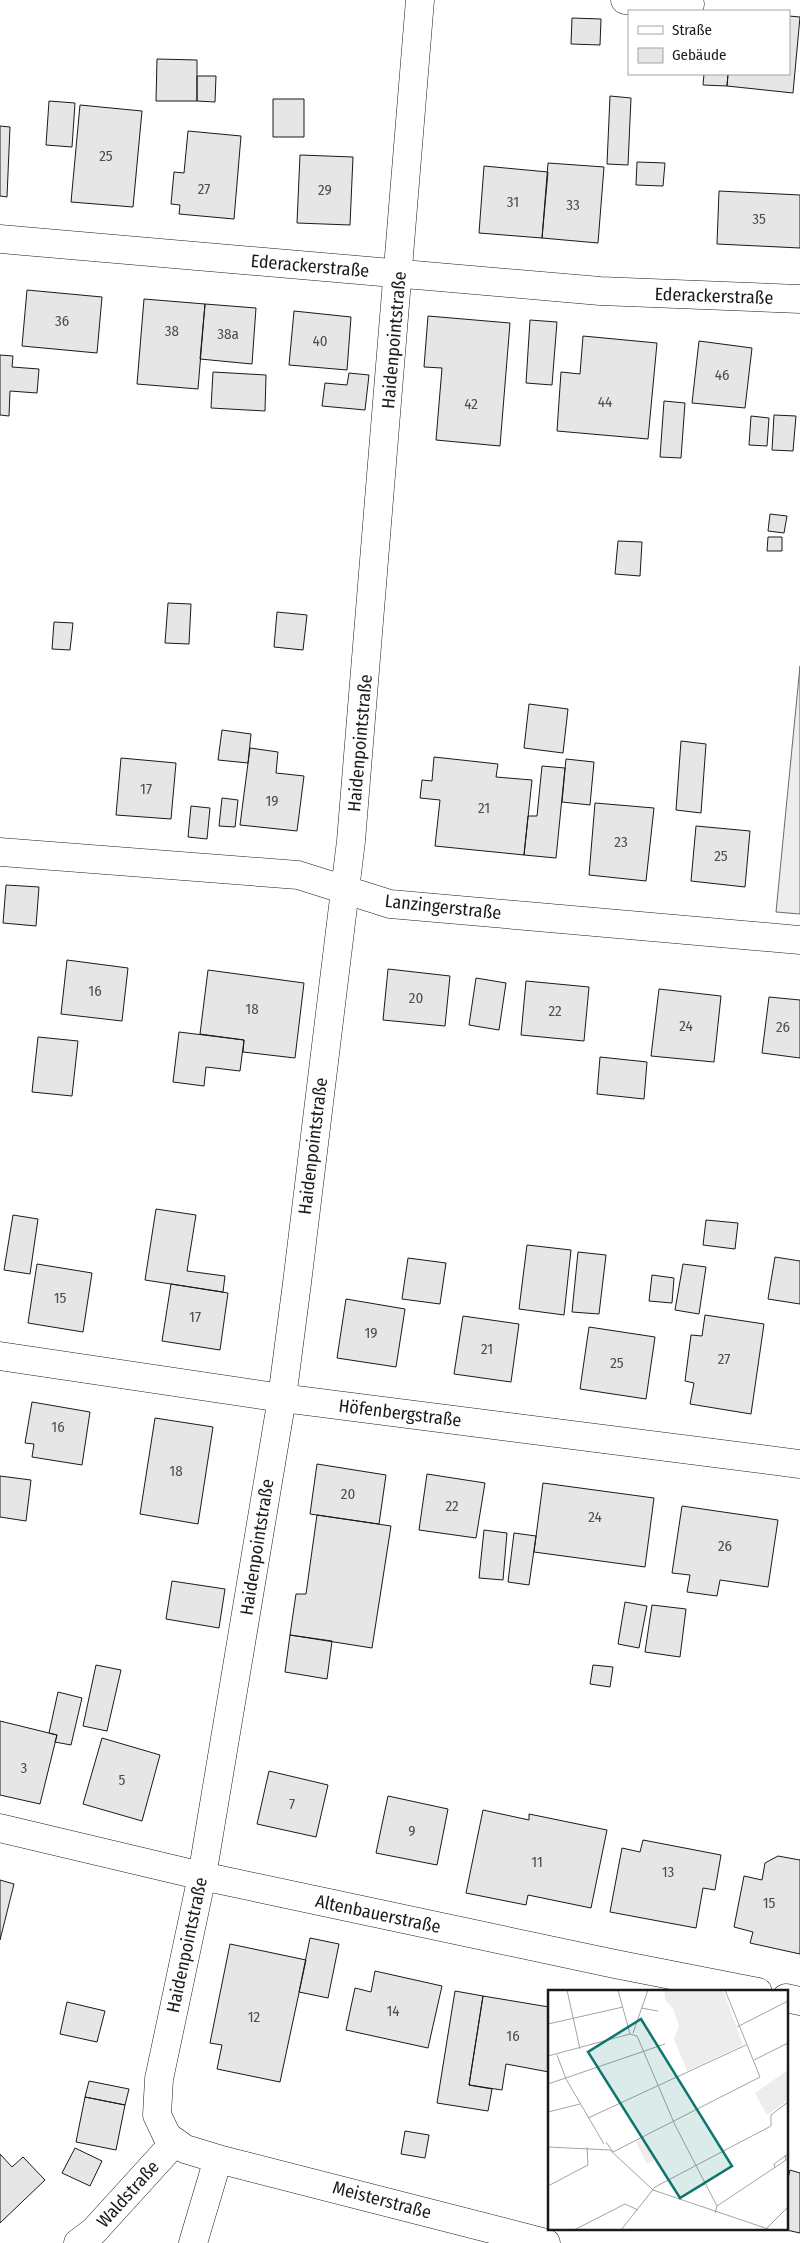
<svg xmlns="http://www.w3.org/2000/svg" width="800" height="2243" viewBox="0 0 800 2243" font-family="'Fira Sans Condensed',sans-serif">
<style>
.built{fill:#ededed;stroke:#6a6a6a}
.building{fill:#e6e6e6;stroke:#1a1a1a}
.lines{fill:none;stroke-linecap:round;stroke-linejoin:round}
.street-casing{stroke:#1a1a1a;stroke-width:29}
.street{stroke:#fff;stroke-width:28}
.labels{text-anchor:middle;stroke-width:4;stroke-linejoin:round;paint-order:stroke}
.number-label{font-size:15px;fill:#4d4d4d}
.street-label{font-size:18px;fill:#1a1a1a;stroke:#fff}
.inset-road{fill:none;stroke:#a3a3a3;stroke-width:1}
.view{fill:#0f766e;fill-opacity:0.15;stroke:#0f766e;stroke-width:2.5}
.inset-edge{fill:none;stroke:#1a1a1a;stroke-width:2.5}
</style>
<rect width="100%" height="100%" fill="#fff"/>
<path class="built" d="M 800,666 L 800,914 L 776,912 Z"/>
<path class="building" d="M 789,16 L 800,17 L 793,93 L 727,86 L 728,74 L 789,74 Z
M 572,18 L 601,19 L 600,45 L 571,44 Z
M 157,59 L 197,60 L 197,101 L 156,101 Z
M 704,74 L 728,74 L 727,86 L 703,85 Z
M 197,76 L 216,76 L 215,102 L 197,101 Z
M 610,96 L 631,98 L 628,165 L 607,164 Z
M 273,99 L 304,99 L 304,137 L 273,137 Z
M 49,101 L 75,103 L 72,147 L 46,145 Z
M 80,105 L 142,111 L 133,207 L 71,202 Z
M 0,126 L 10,127 L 7,197 L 0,196 Z
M 188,131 L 241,136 L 234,219 L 179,214 L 180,205 L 171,204 L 174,172 L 184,173 Z
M 300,155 L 353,157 L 350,225 L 297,223 Z
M 637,162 L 665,163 L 663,186 L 636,185 Z
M 548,163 L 604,167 L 598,243 L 542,238 Z
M 484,166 L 548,172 L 542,238 L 479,233 Z
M 719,191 L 800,195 L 800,248 L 717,244 Z
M 27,290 L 102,297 L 97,353 L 22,346 Z
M 144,299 L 205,304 L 198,389 L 137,384 Z
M 205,304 L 256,308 L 252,364 L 200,359 Z
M 294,311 L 351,317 L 347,370 L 289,365 Z
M 428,316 L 510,323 L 500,446 L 436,440 L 442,368 L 424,367 Z
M 530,320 L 557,322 L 552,385 L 526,383 Z
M 583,336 L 657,343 L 648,439 L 557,431 L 561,372 L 580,374 Z
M 699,341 L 752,348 L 745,408 L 692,403 Z
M 0,355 L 13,356 L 12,367 L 39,369 L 37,393 L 10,391 L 9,416 L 0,415 Z
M 213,372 L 266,375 L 265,411 L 211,408 Z
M 349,373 L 369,375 L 365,410 L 322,406 L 325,383 L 347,385 Z
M 664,401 L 685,403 L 681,458 L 660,457 Z
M 774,415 L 796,416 L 793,451 L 772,450 Z
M 751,416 L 769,418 L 767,446 L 749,445 Z
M 770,514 L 787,516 L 784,533 L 768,531 Z
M 768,537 L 782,537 L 782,551 L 767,551 Z
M 618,541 L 642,542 L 640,576 L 615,574 Z
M 168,603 L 191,604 L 189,644 L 165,643 Z
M 277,612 L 307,615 L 303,650 L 274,647 Z
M 54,622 L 73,623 L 70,650 L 52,649 Z
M 529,704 L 568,709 L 563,753 L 524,748 Z
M 222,730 L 251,734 L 248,763 L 218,760 Z
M 681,741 L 706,744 L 701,813 L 676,810 Z
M 250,748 L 278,752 L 276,773 L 304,776 L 297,831 L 240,825 Z
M 434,757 L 498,764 L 496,777 L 532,780 L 524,855 L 435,846 L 440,800 L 420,798 L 422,780 L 432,781 Z
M 121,758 L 176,763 L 171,819 L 116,815 Z
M 566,759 L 594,762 L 590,805 L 562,802 Z
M 542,766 L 565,768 L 556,858 L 524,855 L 528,816 L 537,816 Z
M 222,798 L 238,800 L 235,827 L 219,826 Z
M 595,803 L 654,808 L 646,881 L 589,875 Z
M 191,806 L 210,808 L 207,839 L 188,837 Z
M 696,826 L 750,831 L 745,887 L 691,881 Z
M 6,885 L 39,887 L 36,926 L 3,923 Z
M 67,960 L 128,968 L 122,1021 L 61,1014 Z
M 388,969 L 450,976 L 445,1026 L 383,1020 Z
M 208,970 L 304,983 L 295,1058 L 243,1052 L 244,1040 L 200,1034 Z
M 476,978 L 506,983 L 499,1030 L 469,1025 Z
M 526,981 L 589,987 L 584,1041 L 521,1035 Z
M 659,989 L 721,996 L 714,1062 L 651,1056 Z
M 769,997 L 800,1000 L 800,1058 L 762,1053 Z
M 179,1032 L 244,1040 L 240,1071 L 206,1067 L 204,1086 L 173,1082 Z
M 38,1037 L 78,1041 L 72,1096 L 32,1092 Z
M 600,1057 L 647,1062 L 644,1099 L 597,1094 Z
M 156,1209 L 196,1215 L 187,1271 L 225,1276 L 223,1292 L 145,1280 Z
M 13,1215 L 38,1219 L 30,1274 L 4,1270 Z
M 706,1220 L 738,1223 L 735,1249 L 703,1245 Z
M 527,1245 L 571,1250 L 564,1315 L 519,1309 Z
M 578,1252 L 606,1255 L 599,1314 L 572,1312 Z
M 775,1257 L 800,1261 L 800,1304 L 768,1299 Z
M 408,1258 L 446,1263 L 440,1304 L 402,1299 Z
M 37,1264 L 92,1273 L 83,1332 L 28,1323 Z
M 683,1264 L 706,1267 L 699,1314 L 675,1310 Z
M 652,1275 L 674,1278 L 672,1303 L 649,1301 Z
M 171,1284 L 228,1293 L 220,1350 L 162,1341 Z
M 346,1299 L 405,1309 L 396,1367 L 337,1358 Z
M 705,1315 L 764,1324 L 751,1414 L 690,1404 L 694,1383 L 685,1381 L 691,1335 L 702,1336 Z
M 463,1316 L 519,1324 L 511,1382 L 454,1374 Z
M 589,1327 L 655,1337 L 646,1399 L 580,1389 Z
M 32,1402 L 90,1412 L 82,1465 L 32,1457 L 34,1444 L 25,1443 Z
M 155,1418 L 213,1427 L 198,1524 L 140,1514 Z
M 317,1464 L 386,1475 L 379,1524 L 310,1514 Z
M 427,1474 L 485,1483 L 476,1538 L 419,1530 Z
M 0,1476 L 31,1480 L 26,1521 L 0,1517 Z
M 543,1483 L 654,1498 L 645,1567 L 534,1552 Z
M 682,1506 L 778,1520 L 768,1587 L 720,1580 L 717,1596 L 687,1592 L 690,1575 L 672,1573 Z
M 317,1515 L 391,1526 L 372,1648 L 290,1635 L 296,1594 L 306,1594 Z
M 484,1530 L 507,1533 L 503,1580 L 479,1578 Z
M 514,1533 L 536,1536 L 529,1585 L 508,1582 Z
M 172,1581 L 225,1589 L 219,1628 L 166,1619 Z
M 625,1602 L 647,1606 L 639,1648 L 618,1644 Z
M 652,1605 L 686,1609 L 680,1657 L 645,1652 Z
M 290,1635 L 332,1641 L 327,1679 L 285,1672 Z
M 96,1665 L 121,1670 L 107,1731 L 83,1726 Z
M 593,1665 L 613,1667 L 610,1687 L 590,1684 Z
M 58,1692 L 82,1698 L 71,1745 L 55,1742 L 57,1735 L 49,1733 Z
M 0,1721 L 57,1735 L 40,1804 L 0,1795 Z
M 102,1738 L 160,1755 L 142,1821 L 83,1804 Z
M 269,1771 L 328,1785 L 316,1837 L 257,1824 Z
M 388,1796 L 448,1809 L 437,1865 L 376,1853 Z
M 483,1810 L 529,1820 L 529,1814 L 607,1830 L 591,1908 L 528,1895 L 526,1905 L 466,1893 Z
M 643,1840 L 721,1855 L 715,1890 L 703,1888 L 696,1928 L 610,1912 L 622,1848 L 640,1852 Z
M 778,1856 L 800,1860 L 800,1954 L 750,1943 L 753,1932 L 734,1927 L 744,1876 L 762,1880 L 765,1863 Z
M 0,1880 L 14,1884 L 0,1940 Z
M 310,1938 L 339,1944 L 328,1998 L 299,1992 Z
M 230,1944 L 306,1960 L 280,2082 L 217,2069 L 222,2045 L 210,2043 Z
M 375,1971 L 442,1986 L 428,2048 L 346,2030 L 355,1988 L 371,1992 Z
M 455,1991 L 483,1996 L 469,2085 L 492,2089 L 488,2111 L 437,2103 Z
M 483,1996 L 549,2007 L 549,2072 L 506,2064 L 502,2090 L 469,2085 Z
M 67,2002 L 105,2011 L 97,2042 L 60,2034 Z
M 89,2081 L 129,2089 L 125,2105 L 85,2097 Z
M 85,2097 L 125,2105 L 116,2150 L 76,2142 Z
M 405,2131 L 429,2135 L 425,2158 L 401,2154 Z
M 75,2148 L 102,2161 L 90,2186 L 62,2173 Z
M 0,2154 L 12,2167 L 23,2157 L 45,2180 L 0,2223 Z
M 790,2170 L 800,2173 L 800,2233 L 782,2229 L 786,2229 L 786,2186 Z"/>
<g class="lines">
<g class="street-casing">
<path id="street" d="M 625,0 L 690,4
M 0,239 L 600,291 L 800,299
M 0,852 L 298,875 L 390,904 L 800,940
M 0,1356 L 282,1398 L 800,1464
M 0,1828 L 202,1876 L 615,1964 L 758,1992
M 786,1998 L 800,2001
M 218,2159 L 546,2243
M 78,2243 L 94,2231 L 175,2142
M 193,2243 L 218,2159 L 185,2149 L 167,2136 L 157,2115 L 159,2079 L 202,1876 L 282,1398 L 297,1283 L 351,841 L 420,0"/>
</g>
<use href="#street" class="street"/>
</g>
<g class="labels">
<g class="number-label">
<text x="106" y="161">25</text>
<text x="204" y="194">27</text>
<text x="325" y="195">29</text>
<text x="513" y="207">31</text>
<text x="573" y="210">33</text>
<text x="759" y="224">35</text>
<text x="62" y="326">36</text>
<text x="172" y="336">38</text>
<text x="228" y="339">38a</text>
<text x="320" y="346">40</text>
<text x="722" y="380">46</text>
<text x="605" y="407">44</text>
<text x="471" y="409">42</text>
<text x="146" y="794">17</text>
<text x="272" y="806">19</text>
<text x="484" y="813">21</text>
<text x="621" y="847">23</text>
<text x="721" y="861">25</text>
<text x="95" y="996">16</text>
<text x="416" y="1003">20</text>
<text x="252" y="1014">18</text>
<text x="555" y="1016">22</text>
<text x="686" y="1031">24</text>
<text x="783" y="1032">26</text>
<text x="60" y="1303">15</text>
<text x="195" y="1322">17</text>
<text x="371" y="1338">19</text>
<text x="487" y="1354">21</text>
<text x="724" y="1364">27</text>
<text x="617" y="1368">25</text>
<text x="58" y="1432">16</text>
<text x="176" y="1476">18</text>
<text x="348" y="1499">20</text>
<text x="452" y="1511">22</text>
<text x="595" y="1522">24</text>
<text x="725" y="1551">26</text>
<text x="24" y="1773">3</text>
<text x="122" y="1785">5</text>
<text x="292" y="1809">7</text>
<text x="412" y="1836">9</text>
<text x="537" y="1867">11</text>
<text x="668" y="1877">13</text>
<text x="769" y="1908">15</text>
<text x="393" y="2016">14</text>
<text x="254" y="2022">12</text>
<text x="513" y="2041">16</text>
</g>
<g class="street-label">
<text transform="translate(310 266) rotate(5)" y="6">Ederackerstraße</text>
<text transform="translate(714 296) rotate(2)" y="6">Ederackerstraße</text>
<text transform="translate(394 340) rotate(-85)" y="6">Haidenpointstraße</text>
<text transform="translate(360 743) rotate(-85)" y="6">Haidenpointstraße</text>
<text transform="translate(443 907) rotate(6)" y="6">Lanzingerstraße</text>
<text transform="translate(313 1146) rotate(-83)" y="6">Haidenpointstraße</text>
<text transform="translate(400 1413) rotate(7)" y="6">Höfenbergstraße</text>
<text transform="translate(257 1547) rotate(-81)" y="6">Haidenpointstraße</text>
<text transform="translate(378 1914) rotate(12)" y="6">Altenbauerstraße</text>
<text transform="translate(187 1945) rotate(-78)" y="6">Haidenpointstraße</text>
<text transform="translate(128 2194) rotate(-48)" y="6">Waldstraße</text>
<text transform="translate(382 2200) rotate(15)" y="6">Meisterstraße</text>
</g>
</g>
<g transform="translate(548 1990)">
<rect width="240" height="240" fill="#fff"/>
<path d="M 116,0 L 175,0 L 195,55 L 139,81 L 126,49 L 131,36 L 125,19 L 117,10 ZM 240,80 L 240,110 L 219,125 L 207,103 ZM 96,148 L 107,170 L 99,174 L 88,152 Z" fill="#ededed"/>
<path class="inset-road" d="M 19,0 L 32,59M 70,0 L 82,44 L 89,46 L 127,135 L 169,216 L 167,223M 93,18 L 110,21M 0,34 L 75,17M 189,37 L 240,11M 85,43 L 100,0M 9,65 L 18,89 L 56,154M 0,66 L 82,44M 206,70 L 240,53M 0,94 L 117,54M 0,122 L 32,114M 40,128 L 198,55M 58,152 L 65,162 L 212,87 L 177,0M 0,157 L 62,160 L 105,200 L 223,240M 227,178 L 226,174 L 240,164M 0,196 L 40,175 L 39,157M 139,204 L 157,194M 169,216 L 238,170 L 237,165M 218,239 L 240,217M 26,240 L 77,214 L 90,220M 73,240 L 107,197 L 223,136 L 223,125 L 240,112"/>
<path class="view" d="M 93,29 L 184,176 L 132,208 L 40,62 Z"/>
<rect width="240" height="240" class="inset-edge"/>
</g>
<rect x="628" y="10" width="162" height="65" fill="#ffffff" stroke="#a3a3a3"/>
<rect x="638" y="26" width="25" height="8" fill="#ffffff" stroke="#a3a3a3"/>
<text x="672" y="35" font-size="15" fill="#1a1a1a">Straße</text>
<rect x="638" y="48" width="25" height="15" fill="#e6e6e6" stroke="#a3a3a3"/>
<text x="672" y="60" font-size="15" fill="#1a1a1a">Gebäude</text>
</svg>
